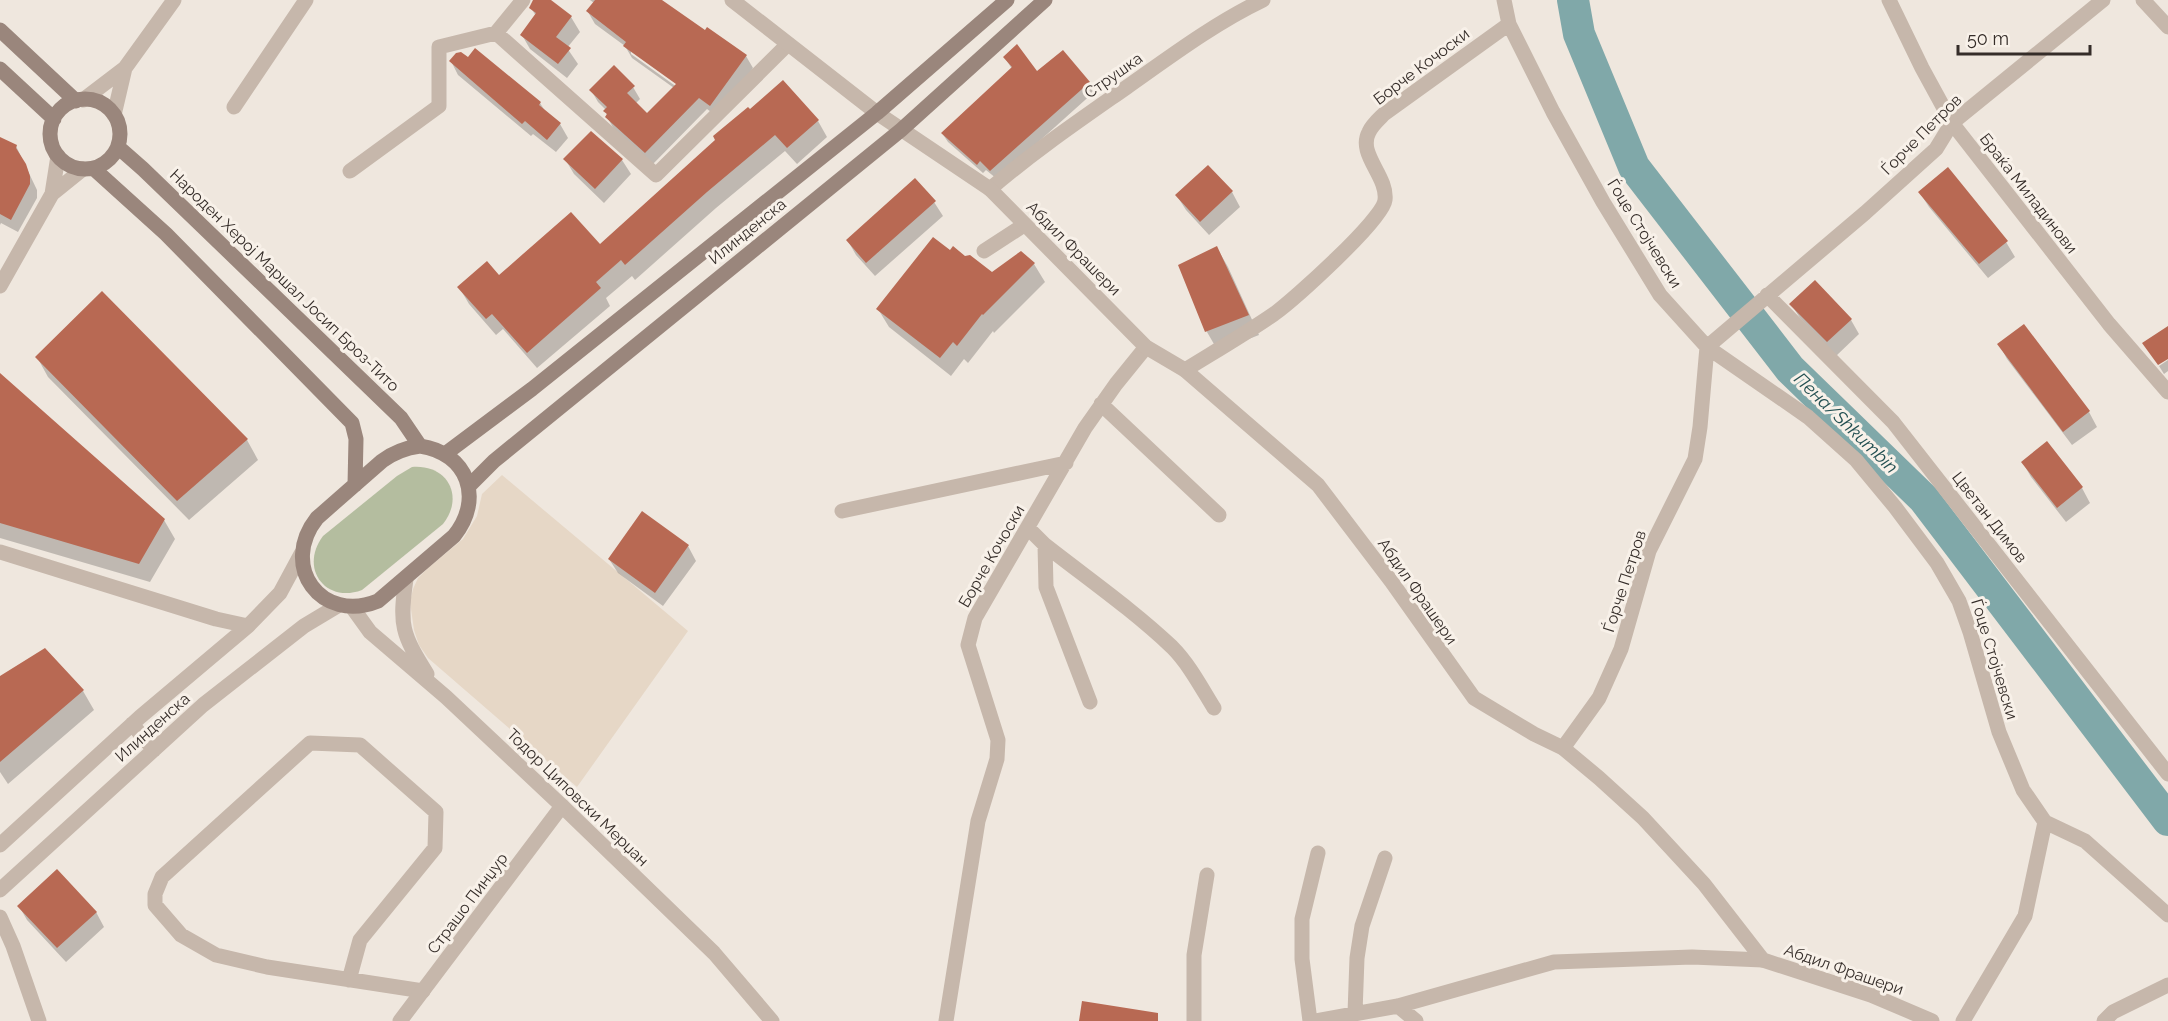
<svg xmlns="http://www.w3.org/2000/svg" width="2168" height="1021" viewBox="0 0 2168 1021" font-family="Raleway,sans-serif">
<style>
.green{fill:#b4bd9f}
.plaza{fill:#e6d7c6}
.shadow{fill:#0003;fill-rule:evenodd}
.lines{fill:none;stroke-linecap:round;stroke-linejoin:round}
.river{stroke:#80a8a9;stroke-width:32}
.building{fill:#b86953}
.minor{stroke:#c6b7ab;stroke-width:15}
.tertiary{stroke:#c6b7ab;stroke-width:15}
.secondary{stroke:#9a867c;stroke-width:15}
.labels{text-anchor:middle;stroke-width:6;stroke-linejoin:round;paint-order:stroke}
.street-label{font-size:16px;fill:#352d29;stroke:#f8f1e9}
.water-label{font-size:18px;font-style:italic;fill:#235052;stroke:#f8f1e9}
</style>
<rect width="100%" height="100%" fill="#efe7de"/>
<path class="green" d="M 412,467 C 447,464 465,496 443,524 L 362,590 C 325,604 299,568 323,536 L 397,476 Z"/>
<path class="plaza" d="M 502,475 L 688,631 L 577,787 L 428,658 L 419,645 L 414,630 L 410,602 L 413,589 L 418,578 L 428,568 L 463,539 L 477,516 L 482,494 Z"/>
<path class="shadow" d="M 534,0 L 549,0 L 571,17 L 580,32 L 567,48 L 578,64 L 567,78 L 530,49 L 522,35 L 536,16 L 531,8 Z
M 590,0 L 659,0 L 705,32 L 746,56 L 753,68 L 718,117 L 707,109 L 653,164 L 614,129 L 607,117 L 606,110 L 598,102 L 591,90 L 633,87 L 640,99 L 635,104 L 647,115 L 674,88 L 632,58 L 625,46 L 595,24 L 588,12 L 594,3 ZM 631,50 L 683,87 L 681,90 L 631,54 Z
M 1005,58 L 1037,73 L 1089,82 L 1094,92 L 997,179 L 986,170 L 983,173 L 948,142 L 942,133 L 1012,69 Z
M 451,61 L 540,103 L 545,111 L 560,124 L 568,138 L 556,152 L 533,134 L 531,136 L 458,75 Z
M 818,121 L 827,137 L 797,164 L 785,151 L 716,208 L 635,280 L 632,276 L 606,298 L 610,306 L 537,368 L 503,329 L 496,335 L 469,304 L 459,287 L 599,246 L 717,141 Z
M 591,133 L 622,160 L 631,174 L 604,203 L 574,174 L 565,159 Z
M 0,138 L 16,146 L 37,190 L 37,198 L 18,232 L 1,223 L 0,225 Z
M 1208,167 L 1232,192 L 1240,207 L 1209,235 L 1186,210 L 1177,196 Z
M 1920,193 L 2006,242 L 2015,257 L 1988,278 L 1929,207 Z
M 934,202 L 943,216 L 875,276 L 856,255 L 848,241 Z
M 1217,248 L 1228,267 L 1259,335 L 1218,351 L 1207,332 L 1180,266 Z
M 950,252 L 964,257 L 992,274 L 1021,253 L 1034,264 L 1045,282 L 994,333 L 993,331 L 968,363 L 964,359 L 951,376 L 889,327 L 878,309 Z
M 102,293 L 247,440 L 258,460 L 189,520 L 48,377 L 37,357 Z
M 1791,304 L 1851,320 L 1859,334 L 1836,356 L 1800,318 Z
M 2024,326 L 2089,412 L 2097,427 L 2072,445 L 2007,359 L 1999,344 Z
M 2168,360 L 2168,371 L 2164,374 L 2159,366 Z
M 0,375 L 164,520 L 175,539 L 150,582 L 0,538 Z
M 2047,444 L 2082,488 L 2090,503 L 2066,522 L 2031,477 L 2023,463 Z
M 688,546 L 696,561 L 663,606 L 618,573 L 609,559 Z
M 0,678 L 83,691 L 94,710 L 8,784 L 0,772 Z
M 19,906 L 96,912 L 104,927 L 66,962 L 27,920 Z"/>
<g class="lines">
<path class="river" d="M 1573,0 L 1579,34 L 1634,167 L 1790,369 L 1924,499 L 2168,820"/>
</g>
<path class="building" d="M 533,0 L 551,0 L 572,16 L 556,37 L 571,48 L 558,64 L 520,35 L 536,13 L 529,8 Z
M 595,0 L 662,0 L 705,30 L 707,27 L 747,55 L 710,106 L 699,98 L 645,153 L 605,117 L 607,114 L 603,111 L 607,107 L 589,90 L 614,65 L 635,86 L 627,93 L 647,113 L 676,84 L 623,46 L 626,42 L 586,11 Z
M 1017,44 L 1037,71 L 1063,50 L 1090,82 L 990,171 L 980,161 L 977,165 L 941,133 L 1012,67 L 1003,57 Z
M 475,48 L 541,102 L 539,105 L 561,123 L 547,140 L 525,121 L 522,124 L 449,61 L 456,53 L 461,52 L 468,57 Z
M 783,80 L 819,120 L 787,148 L 775,135 L 707,192 L 625,265 L 621,260 L 596,282 L 601,288 L 527,353 L 492,314 L 486,319 L 457,287 L 487,261 L 499,275 L 571,212 L 600,244 L 715,140 L 713,136 L 748,107 L 750,109 Z
M 591,131 L 623,159 L 595,189 L 563,159 Z
M 0,137 L 17,145 L 16,148 L 26,164 L 30,176 L 30,184 L 11,220 L 0,214 Z
M 1208,165 L 1233,191 L 1200,222 L 1175,195 Z
M 1948,167 L 2008,241 L 1979,264 L 1918,192 Z
M 915,178 L 936,201 L 866,263 L 846,240 Z
M 933,237 L 950,250 L 953,246 L 965,256 L 970,255 L 992,272 L 1021,251 L 1035,263 L 983,315 L 982,314 L 957,346 L 953,342 L 940,358 L 876,309 Z
M 1217,246 L 1249,315 L 1205,332 L 1178,265 Z
M 1815,280 L 1852,319 L 1827,342 L 1789,304 Z
M 102,291 L 248,439 L 177,501 L 35,357 Z
M 2024,324 L 2090,411 L 2063,432 L 1997,344 Z
M 2168,326 L 2168,359 L 2158,365 L 2142,343 Z
M 0,373 L 165,519 L 139,564 L 0,523 Z
M 2047,441 L 2083,487 L 2057,508 L 2021,462 Z
M 642,511 L 689,545 L 655,593 L 608,559 Z
M 45,648 L 84,690 L 0,762 L 0,676 Z
M 57,869 L 97,912 L 57,948 L 17,906 Z
M 1082,1001 L 1158,1013 L 1158,1021 L 1079,1021 Z"/>
<g class="lines">
<path class="minor" d="M 1504,0 L 1509,24 L 1553,112 L 1603,202 L 1660,295 L 1707,347 L 1808,417 L 1856,460 L 1895,507 L 1937,563 L 1959,601 L 1970,632 L 1999,732 L 2023,790 L 2045,822 L 2085,841 L 2168,915
M 2143,0 L 2168,27
M 496,33 L 523,0
M 234,107 L 306,0
M 350,171 L 439,106 L 439,47 L 496,33 L 656,175 L 788,44
M 990,189 C 1033,152 1080,120 1127,87 C 1171,56 1215,23 1263,0
M 52,194 L 83,169
M 984,251 L 1024,225
M 0,286 L 52,194 L 58,156
M 1767,295 L 1893,422 L 2168,774
M 1707,347 L 1865,213 L 1936,149 L 1952,123 L 2103,0
M 1185,370 C 1214,352 1245,334 1274,314 C 1293,300 1383,220 1385,200 C 1388,176 1357,154 1369,132 C 1372,125 1379,119 1384,114 L 1509,24
M 1101,404 L 1219,515
M 842,511 L 1066,463
M 1028,528 L 1045,545 L 1046,587 L 1090,702
M 1045,545 C 1087,578 1133,610 1172,647 C 1189,664 1201,687 1214,708
M 1563,748 L 1599,698 L 1621,649 L 1649,551 L 1695,459 L 1700,427 L 1707,347
M 562,806 L 714,953 L 772,1021
M 349,980 L 360,940 L 435,848 L 436,812 L 360,745 L 310,743 L 162,877 L 155,894 L 155,905 L 181,935 L 216,955 L 267,967 L 423,991
M 1398,1006 L 1416,1021
M 1355,1013 L 1357,958 L 1362,926 L 1385,858
M 946,1021 L 978,821 L 997,759 L 998,740 L 968,645 L 975,618 L 1085,428 L 1116,384 L 1146,347
M 1194,1021 L 1194,955 L 1207,875
M 1310,1021 L 1302,959 L 1302,919 L 1318,853
M 1316,1021 L 1398,1006 L 1554,962 L 1692,957 L 1763,960
M 1963,1021 L 2025,916 L 2045,822"/>
<path class="tertiary" d="M 732,0 L 877,113 L 990,189 L 1146,347 L 1185,370 L 1318,485 L 1391,581 L 1474,698 L 1534,734 L 1563,748 L 1599,778 L 1643,818 L 1704,884 L 1763,960 L 1871,995 L 1932,1021
M 1889,0 L 1922,68 L 1952,123 L 2109,324 L 2168,392
M 83,100 L 125,68 L 174,0
M 114,115 L 125,68
M 0,552 L 216,619 L 248,626
M 406,579 C 399,625 402,634 427,674
M 352,607 L 370,632 L 446,697 L 562,806 L 400,1021
M 132,724 L 154,750
M 0,845 L 140,717 L 248,626 L 280,593 L 301,554
M 0,890 L 203,705 L 304,626 L 339,605
M 0,917 L 13,946 L 39,1021
M 2104,1021 L 2113,1012 L 2168,985"/>
<path class="secondary" d="M 0,30 L 76,101
M 0,69 L 54,119
M50 134a35 35 0 1 1 70 0a35 35 0 1 1-70 0Z
M 118,147 L 143,169 L 401,418 L 420,446
M 93,168 L 166,234 L 352,423 L 356,439 L 355,485
M 420,446 C 468,453 484,499 454,536 L 378,601 C 321,624 279,566 317,518 L 382,461 C 394,452 405,448 420,446 Z
M 445,454 L 532,389 L 877,113 L 1007,0
M 469,486 L 494,461 L 901,130 L 1045,0"/>
</g>
<g class="labels">
<g class="street-label">
<text transform="translate(1421 66) rotate(-37)" y="6">Борче Кочоски</text>
<text transform="translate(1113 75) rotate(-35)" y="6">Струшка</text>
<text transform="translate(1921 134) rotate(-45)" y="6">Ѓорче Петров</text>
<text transform="translate(2029 193) rotate(52)" y="6">Браќа Миладинови</text>
<text transform="translate(747 231) rotate(-39)" y="6">Илинденска</text>
<text transform="translate(1645 233) rotate(58)" y="6">Ѓоце Стојчевски</text>
<text transform="translate(1074 248) rotate(45)" y="6">Абдил Фрашери</text>
<text transform="translate(285 280) rotate(44)" y="6">Народен Херој Маршал Јосип Броз-Тито</text>
<text transform="translate(1990 517) rotate(52)" y="6">Цветан Димов</text>
<text transform="translate(991 556) rotate(-60)" y="6">Борче Кочоски</text>
<text transform="translate(1624 581) rotate(-72)" y="6">Ѓорче Петров</text>
<text transform="translate(1418 591) rotate(55)" y="6">Абдил Фрашери</text>
<text transform="translate(1995 659) rotate(73)" y="6">Ѓоце Стојчевски</text>
<text transform="translate(152 727) rotate(-42)" y="6">Илинденска</text>
<text transform="translate(578 797) rotate(44)" y="6">Тодор Циповски Мерџан</text>
<text transform="translate(467 903) rotate(-53)" y="6">Страшо Пинџур</text>
<text transform="translate(1844 969) rotate(19)" y="6">Абдил Фрашери</text>
</g>
<g class="water-label">
<text transform="translate(1846 423) rotate(44)" y="6">Пена/Shkumbin</text>
</g>
</g>
<path d="M1958 45v9h132v-9" fill="none" stroke="#352d29" stroke-width="3"/>
<text x="1967" y="45" font-size="18" fill="#352d29" stroke="#f8f1e9" stroke-width="4.5" paint-order="stroke">50 m</text>
</svg>
